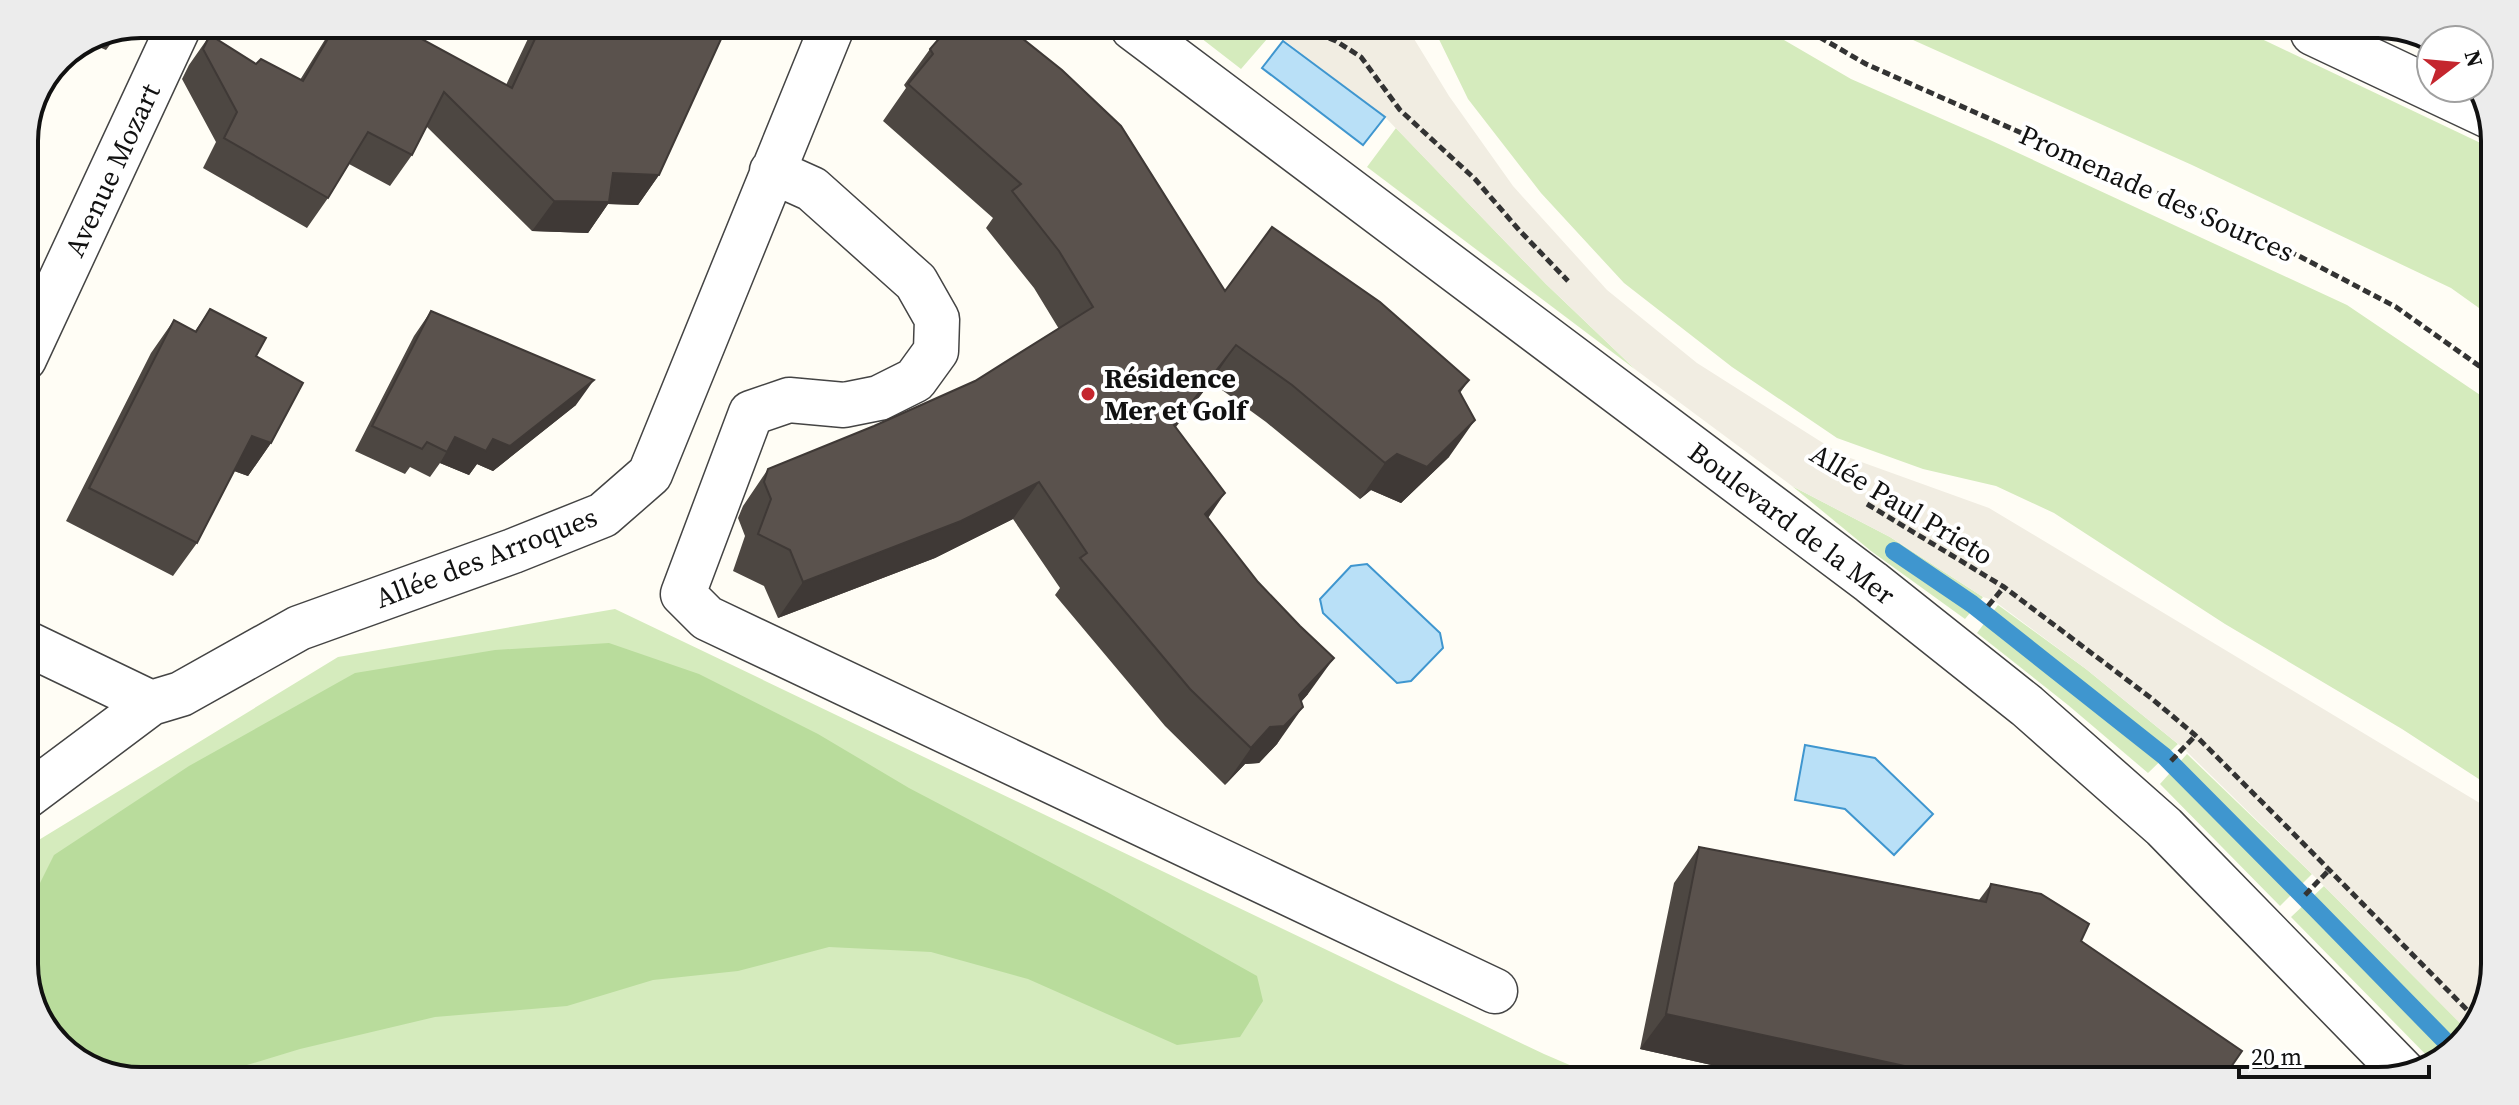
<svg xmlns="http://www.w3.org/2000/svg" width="2519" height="1105" viewBox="0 0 2519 1105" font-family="'Source Serif 4',serif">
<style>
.green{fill:#d5ebbd}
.forest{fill:#b9dc9c}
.plaza{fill:#f1ede2}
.water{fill:#b9e0f7;stroke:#3f96cf;stroke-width:2}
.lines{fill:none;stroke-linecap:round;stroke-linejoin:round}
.stream{stroke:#3f96cf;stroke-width:18}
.minor-casing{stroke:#444;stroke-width:47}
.path{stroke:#333;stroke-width:5;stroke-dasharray:8 4;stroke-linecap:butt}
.minor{stroke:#fff;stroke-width:44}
.wall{fill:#4d4742}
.shaded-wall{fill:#3f3936}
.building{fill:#5a524d;stroke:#3f3936;stroke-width:2}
.poi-dot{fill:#c4262e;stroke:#fff;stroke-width:3}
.labels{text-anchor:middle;stroke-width:8;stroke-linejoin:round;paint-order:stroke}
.street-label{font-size:28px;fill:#111;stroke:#fff}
.poi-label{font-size:28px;font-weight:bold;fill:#111;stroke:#fff;text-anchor:start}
.rim{fill:none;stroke:#111;stroke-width:4}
</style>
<rect width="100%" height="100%" fill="#fffdf5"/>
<path class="green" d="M 1188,28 L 1268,28 L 1274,31 L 1241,69 Z
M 1434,29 L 1767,30 L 1851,79 L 1990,140 L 2347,305 L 2492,403 L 2488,785 L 2402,729 L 2225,624 L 2054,513 L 1996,486 L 1923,469 L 1837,438 L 1732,367 L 1624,283 L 1541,193 L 1468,99 Z
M 1893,31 L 2247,32 L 2489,147 L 2495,150 L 2493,318 L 2451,288 L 2192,165 Z
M 1396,128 L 1546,284 L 1636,370 L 1367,167 Z
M 1792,486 L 1890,537 L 1983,597 L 1965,619 L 1871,551 Z
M 1998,605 L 2086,669 L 2178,744 L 2148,773 L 2068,705 L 1977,633 Z
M 615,609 L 1544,1054 L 1600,1078 L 96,1072 L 44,1029 L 24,972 L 24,849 L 338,657 Z
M 2187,754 L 2312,874 L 2280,906 L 2160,784 Z
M 2324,886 L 2468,1031 L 2443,1062 L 2435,1064 L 2291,917 Z"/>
<path class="forest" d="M 609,643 L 699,674 L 818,734 L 909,788 L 1107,892 L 1257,976 L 1263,1001 L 1240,1037 L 1177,1045 L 1028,979 L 931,952 L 829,947 L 738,971 L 653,980 L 567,1006 L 435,1017 L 300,1049 L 224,1072 L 96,1072 L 44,1029 L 24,972 L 24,915 L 54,855 L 189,766 L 355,673 L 495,650 Z"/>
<path class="plaza" d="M 1268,28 L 1408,29 L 1449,96 L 1513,186 L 1607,290 L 1697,363 L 1842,455 L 1989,508 L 2488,808 L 2486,1009 L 2468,1031 L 2312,874 L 2183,748 L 2086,669 L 1993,600 L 1983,597 L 1890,537 L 1792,486 L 1636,370 L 1546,284 L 1385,117 Z"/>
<path class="water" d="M 1283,41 L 1385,117 L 1363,145 L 1262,68 Z
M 1367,564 L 1440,633 L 1443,648 L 1411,681 L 1397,683 L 1323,613 L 1320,599 L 1351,566 Z
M 1805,745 L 1875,758 L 1933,814 L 1894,855 L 1845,809 L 1795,800 Z"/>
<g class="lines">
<path class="stream" d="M 1894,551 L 1972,604 L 2164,756 L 2315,908 L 2453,1049"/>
<g class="minor-casing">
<path id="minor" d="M 1133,28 L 1871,582 L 2027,706 L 2164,827 L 2404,1073
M 2313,33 L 2489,116
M 772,171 L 812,189 L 916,282 L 937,319 L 936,351 L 915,380 L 879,398 L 844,405 L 789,400 L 751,413 L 683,594 L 707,618 L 1495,991
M 24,359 L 180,24
M 24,642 L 151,703
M 24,798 L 151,703 L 181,694 L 299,628 L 513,551 L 603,515 L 650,474 L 832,27"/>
</g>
<path class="path" d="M 1307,29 L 1336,41 L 1361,57 L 1400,110 L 1475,179 L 1519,230 L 1568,281
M 1809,31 L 1866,64 L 2299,256 L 2396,307 L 2492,375
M 1867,504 L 2004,587 L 2151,698 L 2195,735 L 2288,828 L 2477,1020
M 1988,606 L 2004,587
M 2171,761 L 2195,736
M 2305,895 L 2330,869"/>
<use href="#minor" class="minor"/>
</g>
<path class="wall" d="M 334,25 L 396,25 L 506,85 L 534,26 L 727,26 L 659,175 L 638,205 L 608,204 L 588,233 L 532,231 L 426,126 L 412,155 L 390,186 L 349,164 L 328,198 L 307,228 L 203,168 L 216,142 L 182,79 L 189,65 L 210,35 L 256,64 L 300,80 Z
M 118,34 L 106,50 L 92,44 Z
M 930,49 L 1225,291 L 1469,380 L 1460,393 L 1449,457 L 1401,503 L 1371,490 L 1360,499 L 1266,422 L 1211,382 L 1176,427 L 1208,518 L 1308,694 L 1301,702 L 1277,744 L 1259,763 L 1245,764 L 1225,785 L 1165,726 L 1055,595 L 1060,588 L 1013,519 L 935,558 L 778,618 L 764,586 L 733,571 L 745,536 L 738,518 L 743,506 L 768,469 L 874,426 L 975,381 L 1059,329 L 1034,288 L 986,228 L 993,218 L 883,121 L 906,88 L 904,85 Z
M 210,309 L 256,356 L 271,443 L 248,476 L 234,471 L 197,543 L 173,576 L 66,521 L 151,353 L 174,320 L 195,331 Z
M 431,311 L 576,405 L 493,471 L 477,464 L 469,475 L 440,463 L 430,477 L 410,467 L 405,474 L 355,451 L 414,336 Z
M 1699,847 L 1979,900 L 1991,884 L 2081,941 L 2222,1080 L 1774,1079 L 1640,1049 L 1674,883 Z"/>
<path class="shaded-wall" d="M 613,173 L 659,175 L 638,205 L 608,204 L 588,233 L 532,231 L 554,201 Z
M 1236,345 L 1211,382 L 1148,461 L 1174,425 Z
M 594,380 L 576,405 L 493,471 L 477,464 L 469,475 L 440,463 L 455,437 L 493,439 Z
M 1475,420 L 1449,457 L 1401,503 L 1371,490 L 1360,499 L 1385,463 L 1397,454 Z
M 252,436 L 271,443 L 248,476 L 229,469 Z
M 1039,482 L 1013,519 L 935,558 L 778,618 L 803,582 Z
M 1225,493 L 1200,530 L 1205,514 Z
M 1334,658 L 1308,694 L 1278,727 L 1303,707 L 1277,744 L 1259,763 L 1245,764 L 1225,785 L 1251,748 Z
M 1666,1014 L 1914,1068 L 1906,1079 L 1774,1079 L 1640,1049 Z"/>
<path class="building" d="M 336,25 L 396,25 L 512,88 L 541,26 L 727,26 L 659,175 L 613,173 L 609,202 L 554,201 L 444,92 L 412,155 L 368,132 L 328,198 L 224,138 L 237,112 L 203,49 L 210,35 L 256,64 L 261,59 L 303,81 Z
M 949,27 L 1008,27 L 1062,70 L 1121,126 L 1225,291 L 1272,227 L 1380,302 L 1469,380 L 1459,391 L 1475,420 L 1427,467 L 1397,454 L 1385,463 L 1292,385 L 1236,345 L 1174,425 L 1225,493 L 1205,514 L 1258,582 L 1300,626 L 1334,658 L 1299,695 L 1303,707 L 1284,726 L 1270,727 L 1251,748 L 1190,689 L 1080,558 L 1087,553 L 1039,482 L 961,521 L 803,582 L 790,550 L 758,534 L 771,499 L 764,482 L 768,469 L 874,426 L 975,381 L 1093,307 L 1059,251 L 1012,191 L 1021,184 L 908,84 L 933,54 L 930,49 Z
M 210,309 L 266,338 L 256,356 L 303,383 L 271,443 L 252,436 L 197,543 L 89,488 L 174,320 L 196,332 Z
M 431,311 L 594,380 L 510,446 L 493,439 L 486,451 L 455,437 L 447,452 L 427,442 L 422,449 L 372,426 Z
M 24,659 L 29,661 L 24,670 Z
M 1699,847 L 1986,902 L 1991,884 L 2041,894 L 2089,924 L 2081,941 L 2242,1051 L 2222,1080 L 1913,1079 L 1914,1068 L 1666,1014 Z"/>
<circle class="poi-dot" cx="1088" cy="394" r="8"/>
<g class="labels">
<g class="street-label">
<text transform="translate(112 170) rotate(-65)" y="10">Avenue Mozart</text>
<text transform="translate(2157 193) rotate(24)" y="10">Promenade des Sources</text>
<text transform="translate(1902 504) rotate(31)" y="10">Allée Paul Prieto</text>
<text transform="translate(1792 523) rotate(37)" y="10">Boulevard de la Mer</text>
<text transform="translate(486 557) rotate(-21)" y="10">Allée des Arroques</text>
</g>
<g class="poi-label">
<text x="1104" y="388">Résidence<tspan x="1104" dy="32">Mer et Golf</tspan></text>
</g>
</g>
<path d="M0 0H2519V1105H0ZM141 38H2378A103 103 0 0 1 2481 141V964A103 103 0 0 1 2378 1067H141A103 103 0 0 1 38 964V141A103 103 0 0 1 141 38Z" fill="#ececec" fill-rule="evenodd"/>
<path class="rim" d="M141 38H2378A103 103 0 0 1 2481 141V964A103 103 0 0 1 2378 1067H141A103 103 0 0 1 38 964V141A103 103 0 0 1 141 38Z"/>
<g transform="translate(2455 64) rotate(74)"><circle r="38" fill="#ffffff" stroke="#a0a0a0" stroke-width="2"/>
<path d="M0-6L14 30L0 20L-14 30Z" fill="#c4262e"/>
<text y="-12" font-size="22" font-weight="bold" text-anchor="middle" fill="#111111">N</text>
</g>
<path d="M2239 1065v12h190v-12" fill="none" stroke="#111111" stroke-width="4"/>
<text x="2251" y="1065" font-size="24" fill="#111111" stroke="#ffffff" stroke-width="6" paint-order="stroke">20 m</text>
</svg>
